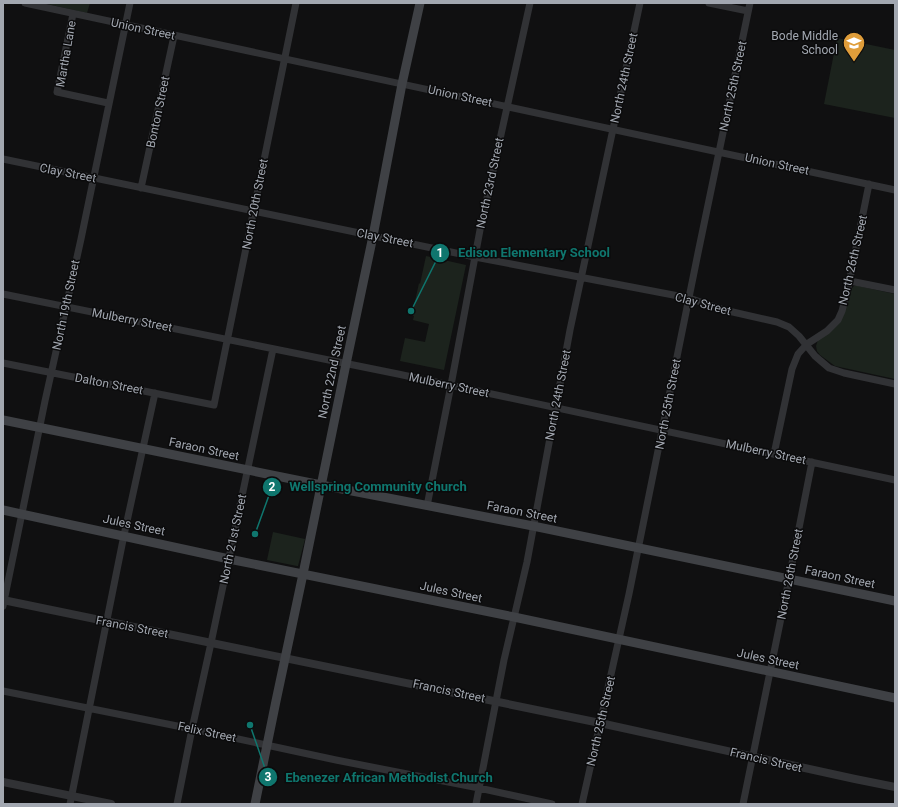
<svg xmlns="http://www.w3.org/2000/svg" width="898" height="807" viewBox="0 0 898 807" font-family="Roboto,sans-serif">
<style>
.green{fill:#1c231d}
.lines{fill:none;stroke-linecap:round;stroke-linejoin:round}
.minor{stroke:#313235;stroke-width:7}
.tertiary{stroke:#313235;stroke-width:8}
.secondary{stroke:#3f4145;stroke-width:9}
.labels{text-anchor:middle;stroke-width:3;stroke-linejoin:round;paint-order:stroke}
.street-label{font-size:12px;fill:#a2a7b0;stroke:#0b0b0c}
.poi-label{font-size:12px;fill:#a2a7b0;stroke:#0b0b0c;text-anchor:end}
.leader{fill:none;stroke:#0f766e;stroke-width:1.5}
.callout-dot{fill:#0f766e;stroke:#0b0b0c;stroke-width:1.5}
.mark-label{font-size:12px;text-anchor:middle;font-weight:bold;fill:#fff}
.callout-label{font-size:13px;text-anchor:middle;font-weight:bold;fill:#0f766e;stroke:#0b0b0c;stroke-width:3;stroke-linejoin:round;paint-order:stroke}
</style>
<rect width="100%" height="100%" fill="#101011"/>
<path class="green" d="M 48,3 L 90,3 L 87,13 L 47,4 Z
M 837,38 L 895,50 L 895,118 L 824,104 Z
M 426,256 L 466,265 L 444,370 L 400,361 L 405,338 L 425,342 L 429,324 L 413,320 L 414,316 L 412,315 L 419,283 L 420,284 Z
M 854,286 L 858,286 L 895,294 L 895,379 L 835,366 L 820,355 L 817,351 L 816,346 L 818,340 L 836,326 L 851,289 Z
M 273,532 L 305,539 L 298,566 L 297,566 L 267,560 Z"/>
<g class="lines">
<path class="minor" d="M 25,3 L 895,190
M 709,3 L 748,11
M 73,14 L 57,92 L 108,103
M 3,159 L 475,257 L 689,298 L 724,310 L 777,322 L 789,327 L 799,336 L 815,356 L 829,368 L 844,373 L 895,384
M 141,188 L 174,36
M 850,281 L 895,290
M 3,294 L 398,374 L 895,480
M 3,363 L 214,405 L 296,3
M 774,454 L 792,369 L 798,354 L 807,344 L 827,331 L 838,320 L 842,311 L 848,288 L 869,184
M 427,506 L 451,385 L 480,230 L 530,3
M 3,606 L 45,401 L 81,239 L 130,3
M 3,691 L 192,729 L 336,760 L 479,788 L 552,804
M 70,804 L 124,535 L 155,393
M 177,804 L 192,729 L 211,643 L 273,349
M 476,804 L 504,660 L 527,562 L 570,330 L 640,3
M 582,804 L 629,594 L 698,253 L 750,3
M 743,804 L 789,579 L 812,462"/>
<path class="tertiary" d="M 3,600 L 600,723 L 855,779 L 895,787
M 3,782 L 111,804"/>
<path class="secondary" d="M 3,420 L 321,485 L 533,526 L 895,601
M 3,510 L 229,559 L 514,617 L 895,698
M 255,804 L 276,701 L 303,574 L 346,364 L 373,236 L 402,84 L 420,3"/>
</g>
<defs>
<g id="school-pin" transform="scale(1.15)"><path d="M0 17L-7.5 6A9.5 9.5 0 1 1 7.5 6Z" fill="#df9d3a" stroke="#0b0b0c"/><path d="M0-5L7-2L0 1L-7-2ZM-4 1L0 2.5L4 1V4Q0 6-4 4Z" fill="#fff"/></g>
</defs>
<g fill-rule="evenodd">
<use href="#school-pin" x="854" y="43"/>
</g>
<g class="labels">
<g class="street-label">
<text transform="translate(143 29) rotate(12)" y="4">Union Street</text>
<text transform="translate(66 54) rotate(-80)" y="4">Martha Lane</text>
<text transform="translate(624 78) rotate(-78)" y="4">North 24th Street</text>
<text transform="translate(733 86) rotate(-78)" y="4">North 25th Street</text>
<text transform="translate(460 96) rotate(12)" y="4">Union Street</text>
<text transform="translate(158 112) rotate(-78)" y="4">Bonton Street</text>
<text transform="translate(777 164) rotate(12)" y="4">Union Street</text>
<text transform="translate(68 173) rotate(11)" y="4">Clay Street</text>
<text transform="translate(490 183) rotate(-78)" y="4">North 23rd Street</text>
<text transform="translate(255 204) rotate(-79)" y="4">North 20th Street</text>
<text transform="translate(385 238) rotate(11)" y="4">Clay Street</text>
<text transform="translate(853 260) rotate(-77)" y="4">North 26th Street</text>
<text transform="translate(703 304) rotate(15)" y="4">Clay Street</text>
<text transform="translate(66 305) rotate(-78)" y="4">North 19th Street</text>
<text transform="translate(132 320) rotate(11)" y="4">Mulberry Street</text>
<text transform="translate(332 372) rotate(-78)" y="4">North 22nd Street</text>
<text transform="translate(109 384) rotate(11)" y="4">Dalton Street</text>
<text transform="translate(449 385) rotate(12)" y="4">Mulberry Street</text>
<text transform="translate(558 395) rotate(-79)" y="4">North 24th Street</text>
<text transform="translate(668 404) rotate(-79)" y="4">North 25th Street</text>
<text transform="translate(204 449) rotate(12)" y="4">Faraon Street</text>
<text transform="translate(766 452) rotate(12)" y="4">Mulberry Street</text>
<text transform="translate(522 512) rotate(11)" y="4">Faraon Street</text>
<text transform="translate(134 525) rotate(12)" y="4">Jules Street</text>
<text transform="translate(233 539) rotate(-78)" y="4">North 21st Street</text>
<text transform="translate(790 574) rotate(-79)" y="4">North 26th Street</text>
<text transform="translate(840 577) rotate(12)" y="4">Faraon Street</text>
<text transform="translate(451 592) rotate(12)" y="4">Jules Street</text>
<text transform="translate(132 627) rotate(11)" y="4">Francis Street</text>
<text transform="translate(768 659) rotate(12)" y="4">Jules Street</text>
<text transform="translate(449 691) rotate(12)" y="4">Francis Street</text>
<text transform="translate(601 721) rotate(-77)" y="4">North 25th Street</text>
<text transform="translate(207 732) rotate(12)" y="4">Felix Street</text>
<text transform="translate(766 760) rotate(13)" y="4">Francis Street</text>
</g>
<g class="poi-label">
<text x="838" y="40">Bode Middle<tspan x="838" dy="14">School</tspan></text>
</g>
</g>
<path class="leader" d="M411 311L440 253M255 534L272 487M250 725L268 777"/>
<g class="callout-dot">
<circle cx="411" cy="311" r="4"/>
<circle cx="255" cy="534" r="4"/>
<circle cx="250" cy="725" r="4"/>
<circle cx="440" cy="253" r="10"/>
<circle cx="272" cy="487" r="10"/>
<circle cx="268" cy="777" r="10"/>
</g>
<g class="mark-label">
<text x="440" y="257">1</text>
<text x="272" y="491">2</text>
<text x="268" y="781">3</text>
</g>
<g class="callout-label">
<text x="534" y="257">Edison Elementary School</text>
<text x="378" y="491">Wellspring Community Church</text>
<text x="389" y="782">Ebenezer African Methodist Church</text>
</g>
<rect width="898" height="807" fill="none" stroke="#a2a7b0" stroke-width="8"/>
</svg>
